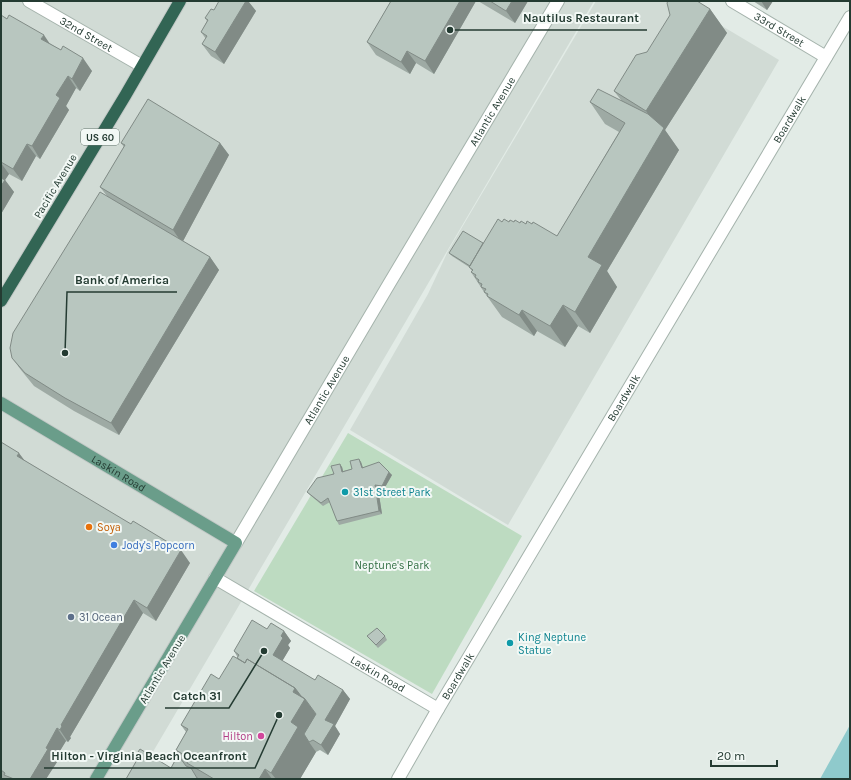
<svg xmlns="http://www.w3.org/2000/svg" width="851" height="780" viewBox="0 0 851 780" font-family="Karla,sans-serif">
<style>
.built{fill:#d1dbd5}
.green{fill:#bddbc1}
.water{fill:#8fcacc}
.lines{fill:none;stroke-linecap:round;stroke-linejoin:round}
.minor-casing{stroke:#a5b3ac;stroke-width:14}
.major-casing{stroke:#c2c8c6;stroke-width:14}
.highway-casing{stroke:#c2c8c6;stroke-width:14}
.minor{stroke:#fff;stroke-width:12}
.major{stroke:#6a9d8a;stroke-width:12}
.highway{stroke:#326554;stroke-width:12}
.wall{fill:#9eaaa4}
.shaded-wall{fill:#818b86}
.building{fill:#b8c6bf;stroke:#818b86}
.culture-dot{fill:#0f9aa8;stroke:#f2f8f5;stroke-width:1.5}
.food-dot{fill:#e8710a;stroke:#f2f8f5;stroke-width:1.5}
.shop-dot{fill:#3f7fe0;stroke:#f2f8f5;stroke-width:1.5}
.service-dot{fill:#5c6f8a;stroke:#f2f8f5;stroke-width:1.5}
.hotel-dot{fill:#d1479c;stroke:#f2f8f5;stroke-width:1.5}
.labels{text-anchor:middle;stroke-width:4;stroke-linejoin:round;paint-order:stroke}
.shield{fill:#f2f8f5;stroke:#62746c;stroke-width:1}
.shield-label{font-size:10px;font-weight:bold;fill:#243b32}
.street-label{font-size:11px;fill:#243b32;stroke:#f2f8f5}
.culture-label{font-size:11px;fill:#0d838f;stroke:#f2f8f5;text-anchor:start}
.food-label{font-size:11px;fill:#c56008;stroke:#f2f8f5;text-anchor:start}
.shop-label{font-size:11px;fill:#366cbe;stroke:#f2f8f5;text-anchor:start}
.park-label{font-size:11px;fill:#316e42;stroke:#f2f8f5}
.service-label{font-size:11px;fill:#4e5e75;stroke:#f2f8f5;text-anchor:start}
.hotel-label{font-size:11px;fill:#b23c85;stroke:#f2f8f5;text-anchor:end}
.leader{fill:none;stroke:#243b32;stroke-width:1.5}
.callout-dot{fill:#243b32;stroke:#f2f8f5;stroke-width:1.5}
.callout-label{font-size:12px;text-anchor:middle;font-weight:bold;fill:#243b32;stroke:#f2f8f5;stroke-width:4;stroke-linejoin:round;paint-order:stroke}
</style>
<rect width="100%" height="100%" fill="#e2ebe6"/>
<path class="built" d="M 1,1 L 594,1 L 137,779 L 1,779 Z
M 596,1 L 680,1 L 779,60 L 508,525 L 466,500 L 350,430 L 428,294 L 448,251 Z"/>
<path class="green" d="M 348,433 L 522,536 L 432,694 L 254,591 Z"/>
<path class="water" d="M 850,725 L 850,779 L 820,779 Z"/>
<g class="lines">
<g class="minor-casing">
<g id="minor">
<path id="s1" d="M 29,1 L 142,66"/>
<path id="s2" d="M 732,1 L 826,57"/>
<path id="s3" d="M 236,543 L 389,284 L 558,1"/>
<path id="s4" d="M 215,578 L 438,709"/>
<path id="s5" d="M 398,779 L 438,709 L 850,17"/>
</g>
</g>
<g class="major-casing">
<g id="major">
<path id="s6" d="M 1,403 L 236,543 L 96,779"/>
</g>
</g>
<g class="highway-casing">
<path id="highway" d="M 1,301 L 125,96 L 180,1"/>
</g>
<use href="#minor" class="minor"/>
<use href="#major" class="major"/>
<use href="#highway" class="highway"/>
</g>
<path class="wall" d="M 227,1 L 248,1 L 256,11 L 224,64 L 211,56 L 202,44 L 206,39 L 201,32 L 207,21 L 205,18 L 214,10 Z
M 391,1 L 476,1 L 434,74 L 416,63 L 410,74 L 376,55 L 367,42 Z
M 478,1 L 528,1 L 515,23 Z
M 753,1 L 773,1 L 767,10 Z
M 710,9 L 727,33 L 665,130 L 679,150 L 607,271 L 617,287 L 590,333 L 578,326 L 565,347 L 537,331 L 534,336 L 502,317 L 484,292 L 471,272 L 472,271 L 469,267 L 452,256 L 449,253 L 483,243 L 502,222 L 532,224 L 557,236 L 619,132 L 605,124 L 590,102 L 621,100 L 614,91 L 647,52 Z
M 1,15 L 51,44 L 92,71 L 80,91 L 76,88 L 66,106 L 69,110 L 40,159 L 36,156 L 22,181 L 9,174 L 5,180 L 14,192 L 1,214 Z
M 121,143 L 220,143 L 229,155 L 183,241 L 210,257 L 219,270 L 119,435 L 74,411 L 34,386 L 21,370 L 12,358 L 107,196 L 100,187 L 124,147 Z
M 1,442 L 24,460 L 190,563 L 156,621 L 143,613 L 70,737 L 71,738 L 68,742 L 66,741 L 55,759 L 57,762 L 46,779 L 3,779 L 1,778 Z
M 361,462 L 363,468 L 389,472 L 392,475 L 384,489 L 378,488 L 382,514 L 339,525 L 337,521 L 330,502 L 323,506 L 310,495 L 307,492 L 342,467 L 343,471 L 352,469 Z
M 267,629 L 284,631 L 291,641 L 288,645 L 290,648 L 282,661 L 315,680 L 343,690 L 350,699 L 335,726 L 340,734 L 328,755 L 320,750 L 316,752 L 300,779 L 126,779 L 140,754 L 138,752 L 171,768 L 178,755 L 176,750 L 186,732 L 181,725 L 219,679 L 237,658 L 238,658 L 234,651 Z
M 367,636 L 385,636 L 387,640 L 378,648 Z"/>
<path class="shaded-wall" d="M 246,1 L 248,1 L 256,11 L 224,64 L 215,52 Z
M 460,1 L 476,1 L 434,74 L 425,61 Z
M 512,1 L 528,1 L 515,23 L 506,11 Z
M 761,1 L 773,1 L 767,10 Z
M 710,9 L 727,33 L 665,130 L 679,150 L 607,271 L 617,287 L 590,333 L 575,312 L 588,257 L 661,133 L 646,111 Z
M 44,35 L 52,47 L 41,39 Z
M 407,51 L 416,63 L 410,74 L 401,62 Z
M 83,58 L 92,71 L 80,91 L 72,79 Z
M 68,76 L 76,88 L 66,106 L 69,110 L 40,159 L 32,146 L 56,95 Z
M 220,143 L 229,155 L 182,243 L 173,230 Z
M 27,144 L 36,156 L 22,181 L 13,169 Z
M 1,163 L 9,174 L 5,180 L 14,192 L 1,214 Z
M 210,257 L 219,270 L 119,435 L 111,423 Z
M 563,305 L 578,326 L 565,347 L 550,326 Z
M 522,310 L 537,331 L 534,336 L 519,315 Z
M 19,453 L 28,465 L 17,456 Z
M 359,459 L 361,462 L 364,471 L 362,468 Z
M 340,464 L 342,467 L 344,475 L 342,472 Z
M 389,472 L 392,475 L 384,489 L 382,486 Z
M 375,485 L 378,488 L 382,514 L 379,511 Z
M 181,550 L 190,563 L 156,621 L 147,608 Z
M 134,600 L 143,613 L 70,737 L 71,738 L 68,742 L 60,730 L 61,725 Z
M 284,631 L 291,641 L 288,645 L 290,648 L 280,665 L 273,655 L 281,636 Z
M 295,688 L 305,699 L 323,724 L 309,742 L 316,752 L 300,779 L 276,779 L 271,773 L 291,722 L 293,692 Z
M 343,690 L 350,699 L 335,726 L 340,734 L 328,755 L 321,745 L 325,720 Z
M 57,728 L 66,741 L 55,759 L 57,762 L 46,779 L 30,779 L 46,748 Z
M 265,769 L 272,779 L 259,779 Z"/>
<path class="building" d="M 219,1 L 246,1 L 215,52 L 202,44 L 207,36 L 201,32 L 208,20 L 205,18 L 211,9 L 214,10 Z
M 391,1 L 460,1 L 425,61 L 407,51 L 401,62 L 367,42 Z
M 490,1 L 512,1 L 506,11 Z
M 668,1 L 697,1 L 710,9 L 646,111 L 614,91 L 636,55 L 647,52 L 670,15 L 667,3 Z
M 1,15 L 7,19 L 9,15 L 44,35 L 41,39 L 61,50 L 63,46 L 83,58 L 72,79 L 68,76 L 56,95 L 60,98 L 32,146 L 27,144 L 13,169 L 1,162 Z
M 598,89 L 648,114 L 664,128 L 588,257 L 602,265 L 575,312 L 563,305 L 550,326 L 522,310 L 519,315 L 487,296 L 488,294 L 484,292 L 486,289 L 481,287 L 482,284 L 478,282 L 479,280 L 475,277 L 476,275 L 471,272 L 473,270 L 469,267 L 498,219 L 502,222 L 504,219 L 509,222 L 510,220 L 514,222 L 515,220 L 520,223 L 521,221 L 526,224 L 527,221 L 532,224 L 533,222 L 557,236 L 625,123 L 590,102 Z
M 148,99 L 220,143 L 173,230 L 100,187 L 125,145 L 121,143 Z
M 1,178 L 5,180 L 1,186 Z
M 100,192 L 210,257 L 111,423 L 65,398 L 25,373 L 12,358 L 10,348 L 13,333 Z
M 463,231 L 483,243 L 470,266 L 449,253 Z
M 1,442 L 19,453 L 17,456 L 131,524 L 133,521 L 181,550 L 147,608 L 134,600 L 61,725 L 62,726 L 60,730 L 57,728 L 46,748 L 48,749 L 30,779 L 14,779 L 4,775 L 5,773 L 1,770 Z
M 359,459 L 362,468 L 379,462 L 389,472 L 382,486 L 375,485 L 379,511 L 337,521 L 328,498 L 321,503 L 307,492 L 317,478 L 334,474 L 331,466 L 340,464 L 342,472 L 352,469 L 350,461 Z
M 252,620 L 267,629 L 271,623 L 284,631 L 281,636 L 283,638 L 273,655 L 315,680 L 318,675 L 343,690 L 325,720 L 334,724 L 321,745 L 313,740 L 309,742 L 304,734 L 316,714 L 305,699 L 301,696 L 295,688 L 247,659 L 245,663 L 237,658 L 239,655 L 234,651 Z
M 377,628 L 385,636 L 376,645 L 367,636 Z
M 233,656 L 245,663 L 247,659 L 295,688 L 293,692 L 305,699 L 291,722 L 298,727 L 271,773 L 265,769 L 259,779 L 214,779 L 187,763 L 189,758 L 176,750 L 188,729 L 181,725 L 211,674 L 219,679 Z
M 140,749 L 171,768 L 178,755 L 186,766 L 191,768 L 197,778 L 199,779 L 126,779 L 141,753 L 138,752 Z"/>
<g class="culture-dot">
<circle cx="345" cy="492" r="4"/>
<circle cx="510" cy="643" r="4"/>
</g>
<circle class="food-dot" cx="89" cy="527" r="4"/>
<circle class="shop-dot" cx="114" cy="545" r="4"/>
<circle class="service-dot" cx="71" cy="617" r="4"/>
<circle class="hotel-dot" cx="261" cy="736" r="4"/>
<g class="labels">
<rect class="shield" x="81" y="129" width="38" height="16" rx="3"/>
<g class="shield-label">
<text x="100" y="141">US 60</text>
</g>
<g class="street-label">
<text dy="4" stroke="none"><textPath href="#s2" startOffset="55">33rd Street</textPath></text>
<text dy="4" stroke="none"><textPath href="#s1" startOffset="66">32nd Street</textPath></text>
<text dy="4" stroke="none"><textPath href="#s3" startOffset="502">Atlantic Avenue</textPath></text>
<text dy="4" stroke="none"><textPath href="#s5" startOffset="767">Boardwalk</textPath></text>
<text transform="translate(55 186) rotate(-59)" y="4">Pacific Avenue</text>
<text dy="4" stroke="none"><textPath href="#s3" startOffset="178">Atlantic Avenue</textPath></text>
<text dy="4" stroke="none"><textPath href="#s5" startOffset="443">Boardwalk</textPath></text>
<text dy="4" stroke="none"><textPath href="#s6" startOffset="137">Laskin Road</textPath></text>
<text transform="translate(162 669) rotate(-59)" y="4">Atlantic Avenue</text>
<text dy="4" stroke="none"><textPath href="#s4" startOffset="189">Laskin Road</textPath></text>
<text dy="4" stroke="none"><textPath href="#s5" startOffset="119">Boardwalk</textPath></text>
</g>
<g class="culture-label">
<text x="353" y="496">31st Street Park</text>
<text x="518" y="641">King Neptune<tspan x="518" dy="13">Statue</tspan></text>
</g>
<g class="food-label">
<text x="97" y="531">Soya</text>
</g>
<g class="shop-label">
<text x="122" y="549">Jody's Popcorn</text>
</g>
<g class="park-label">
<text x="392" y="569">Neptune's Park</text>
</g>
<g class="service-label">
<text x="79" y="621">31 Ocean</text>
</g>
<g class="hotel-label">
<text x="253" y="740">Hilton</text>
</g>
</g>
<path class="leader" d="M450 30L515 30H647M65 353L67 292H177M264 651L229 708H165M279 715L255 768H44"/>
<g class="callout-dot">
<circle cx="450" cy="30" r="4"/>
<circle cx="65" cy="353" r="4"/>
<circle cx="264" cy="651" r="4"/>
<circle cx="279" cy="715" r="4"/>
</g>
<g class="callout-label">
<text x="581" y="22">Nautilus Restaurant</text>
<text x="122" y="284">Bank of America</text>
<text x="197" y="700">Catch 31</text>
<text x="149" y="760">Hilton - Virginia Beach Oceanfront</text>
</g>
<rect width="851" height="780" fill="none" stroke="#243b32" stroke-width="4"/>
<path d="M711 760v6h66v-6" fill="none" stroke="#243b32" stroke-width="2"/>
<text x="717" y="760" font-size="12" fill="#243b32" stroke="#f2f8f5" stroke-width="3" paint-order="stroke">20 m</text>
</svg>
